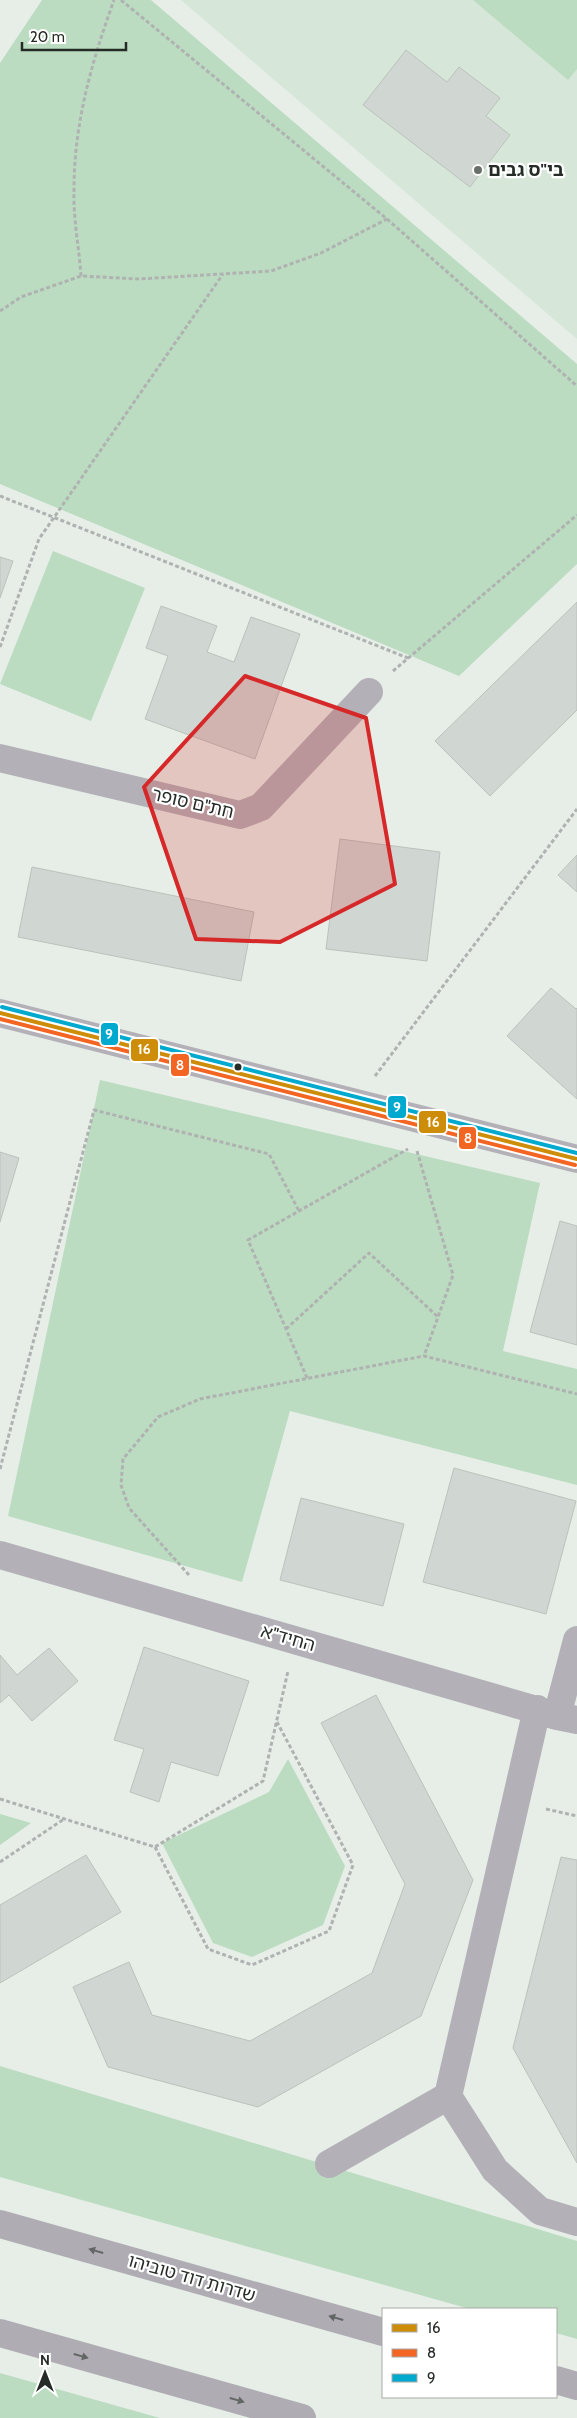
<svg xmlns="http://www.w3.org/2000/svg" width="577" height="2418" viewBox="0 0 577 2418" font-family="Cabin,'Noto Sans Hebrew',sans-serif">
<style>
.built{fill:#d6e6d9}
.green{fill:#bbdcc1}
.building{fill:#d0d6d1;stroke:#bcc1bc}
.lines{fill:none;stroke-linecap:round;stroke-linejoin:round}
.path{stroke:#afb2b1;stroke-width:3;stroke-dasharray:4 2.5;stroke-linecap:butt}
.minor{stroke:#b3b1b7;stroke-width:28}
.highway{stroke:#afadb3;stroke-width:28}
.bus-1-casing{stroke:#fff;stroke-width:8}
.bus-2-casing{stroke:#fff;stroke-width:8}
.bus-3-casing{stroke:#fff;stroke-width:8}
.bus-1{stroke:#cd8d08;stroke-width:4}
.bus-2{stroke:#f26522;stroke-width:4}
.bus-3{stroke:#00a9ce;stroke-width:4}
.oneway{fill:#636665}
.marked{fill:#d62828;fill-opacity:0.2;stroke:#d62828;stroke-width:4;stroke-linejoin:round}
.poi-dot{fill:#696f6a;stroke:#fff;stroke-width:2}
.bus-dot{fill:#252b26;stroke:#fff;stroke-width:2}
.labels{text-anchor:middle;stroke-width:4.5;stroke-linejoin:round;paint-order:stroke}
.poi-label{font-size:18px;font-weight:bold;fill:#252b26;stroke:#fff;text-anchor:start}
.street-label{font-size:18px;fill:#252b26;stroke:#fff}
.line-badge{stroke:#fff;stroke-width:2}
.badge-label{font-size:14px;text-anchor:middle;font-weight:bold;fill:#fff}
</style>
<rect width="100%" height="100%" fill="#e6eee7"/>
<path class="built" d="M 181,0 L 577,0 L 577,339 Z"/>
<path class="green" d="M 42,0 L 151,0 L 577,364 L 577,564 L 459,676 L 0,484 L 0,63 Z
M 473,0 L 577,0 L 577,69 L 568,80 Z
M 53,551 L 145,588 L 91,721 L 0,684 Z
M 100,1080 L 540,1183 L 503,1351 L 577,1369 L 577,1485 L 290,1411 L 242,1582 L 8,1516 Z
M 288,1759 L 345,1866 L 323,1925 L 252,1957 L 213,1943 L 162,1843 L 269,1792 Z
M 0,1814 L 31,1823 L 0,1845 Z
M 0,2066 L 577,2241 L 577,2339 L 556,2333 L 556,2309 L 470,2309 L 0,2177 Z
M 0,2373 L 160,2418 L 0,2418 Z"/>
<path class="building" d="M 406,50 L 447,82 L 459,67 L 500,98 L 486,116 L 510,135 L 470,187 L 363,105 Z
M 0,557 L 13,561 L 0,598 Z
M 577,602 L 577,710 L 490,796 L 435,741 Z
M 161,606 L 217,626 L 207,652 L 234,662 L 251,617 L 300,634 L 255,759 L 145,719 L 168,656 L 146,648 Z
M 340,839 L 440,852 L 427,961 L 326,949 Z
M 577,855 L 577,892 L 558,875 Z
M 32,867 L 254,912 L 241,981 L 18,937 Z
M 551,988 L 576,1009 L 577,1008 L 577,1099 L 507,1036 Z
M 0,1152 L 19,1158 L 0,1222 Z
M 560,1221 L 577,1226 L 577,1345 L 530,1332 Z
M 454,1468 L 576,1501 L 546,1614 L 423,1582 Z
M 301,1498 L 404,1524 L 383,1606 L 280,1580 Z
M 144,1647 L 249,1681 L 218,1776 L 171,1762 L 159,1802 L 130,1792 L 144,1749 L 114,1740 Z
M 49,1648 L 78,1681 L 32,1721 L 9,1695 L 0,1703 L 0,1655 L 17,1675 Z
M 376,1695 L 473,1880 L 421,2016 L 258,2107 L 108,2067 L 73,1987 L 129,1962 L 152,2015 L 250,2041 L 372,1973 L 405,1884 L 321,1723 Z
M 86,1855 L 121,1912 L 0,1983 L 0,1905 Z
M 561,1857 L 577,1860 L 577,2163 L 513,2048 Z"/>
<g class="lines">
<path class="path" d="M 121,0 L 387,219 L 577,386
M 81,276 C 79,247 73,218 74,189 C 74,123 92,61 114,0
M 0,311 L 21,297 L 81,276 L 139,279 L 271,271 L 321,253 L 387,219
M 0,496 L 408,658
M 0,647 L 39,539 L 223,274
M 393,671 L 577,515
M 375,1076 L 577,809
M 417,1151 L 453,1275 L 424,1356
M 286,1329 L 369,1253 L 438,1317
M 307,1378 L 248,1240 L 408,1149
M 0,1469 L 94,1110 L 269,1154 L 299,1211
M 189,1575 L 129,1508 L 121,1485 L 123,1459 L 158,1417 L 200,1399 L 424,1356 L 577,1394
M 0,1799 L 155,1847 L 263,1781 L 288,1671
M 546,1809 L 577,1816
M 155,1847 L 208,1949 L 252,1965 L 329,1931 L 353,1865 L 277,1722
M 0,1862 L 64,1819"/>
<path class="minor" d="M 0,758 L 240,815 L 261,807 L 369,692
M 0,1013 L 577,1159
M 0,1555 L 557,1716 L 577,1720
M 537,1709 L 448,2096 L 495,2170 L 540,2211 L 577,2222
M 557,1716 L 577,1640
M 329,2164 L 448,2096"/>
<path class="highway" d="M 0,2224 L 383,2332
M 0,2333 L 302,2418
M 556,2380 L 577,2386"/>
<g class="bus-1-casing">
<path id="bus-1" d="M 0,1013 L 577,1159"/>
</g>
<g class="bus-2-casing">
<path id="bus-2" d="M 0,1019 L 575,1165"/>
</g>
<g class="bus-3-casing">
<path id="bus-3" d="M 2,1007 L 577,1153"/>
</g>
<use href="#bus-1" class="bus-1"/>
<use href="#bus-2" class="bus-2"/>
<use href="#bus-3" class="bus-3"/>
</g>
<defs><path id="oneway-solid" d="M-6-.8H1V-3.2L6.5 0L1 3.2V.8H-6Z" transform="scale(1.25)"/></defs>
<g class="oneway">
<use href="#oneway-solid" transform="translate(96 2251) rotate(-164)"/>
<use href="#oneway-solid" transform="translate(336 2318) rotate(-164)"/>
<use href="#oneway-solid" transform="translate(81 2356) rotate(16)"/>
<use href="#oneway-solid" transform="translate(237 2400) rotate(16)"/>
</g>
<path class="marked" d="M 245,676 L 366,718 L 395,884 L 280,942 L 196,939 L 144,787 Z"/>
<circle class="poi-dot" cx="478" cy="170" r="5"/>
<circle class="bus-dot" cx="238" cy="1067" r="4.5"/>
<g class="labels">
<g class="poi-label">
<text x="488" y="176">בי"ס גבים</text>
</g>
<g class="street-label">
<text transform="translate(193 803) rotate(13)" y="6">חת"ם סופר</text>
<text transform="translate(288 1638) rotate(16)" y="6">החיד"א</text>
<text transform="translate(192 2278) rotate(16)" y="6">שדרות דוד טוביהו</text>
</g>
</g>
<g class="line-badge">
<rect x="100" y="1022" width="19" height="24" rx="5" fill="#00a9ce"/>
<rect x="130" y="1038" width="29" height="24" rx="5" fill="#cd8d08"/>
<rect x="170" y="1053" width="20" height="24" rx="5" fill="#f26522"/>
<rect x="387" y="1095" width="20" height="24" rx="5" fill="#00a9ce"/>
<rect x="418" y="1110" width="29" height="24" rx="5" fill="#cd8d08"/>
<rect x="458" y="1126" width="19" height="24" rx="5" fill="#f26522"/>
</g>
<g class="badge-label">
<text x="109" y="1039">9</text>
<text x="144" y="1054">16</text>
<text x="180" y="1070">8</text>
<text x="397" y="1112">9</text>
<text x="433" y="1127">16</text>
<text x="468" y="1143">8</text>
</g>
<rect x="382" y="2308" width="175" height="90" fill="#ffffff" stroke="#a8aaa8"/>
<rect x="392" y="2324" width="25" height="8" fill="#cd8d08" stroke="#a8aaa8"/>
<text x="427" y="2333" font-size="15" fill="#252b26">16</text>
<rect x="392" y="2349" width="25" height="8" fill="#f26522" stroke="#a8aaa8"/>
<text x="427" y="2358" font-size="15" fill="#252b26">8</text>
<rect x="392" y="2374" width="25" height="8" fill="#00a9ce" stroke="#a8aaa8"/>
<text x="427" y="2383" font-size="15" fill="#252b26">9</text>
<g transform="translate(45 2373)" stroke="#ffffff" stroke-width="4" paint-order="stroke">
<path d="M0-4L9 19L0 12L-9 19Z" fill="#252b26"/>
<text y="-8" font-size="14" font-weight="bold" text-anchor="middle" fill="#252b26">N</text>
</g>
<path d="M22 42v8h104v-8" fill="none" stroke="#252b26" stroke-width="2.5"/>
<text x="30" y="42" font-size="15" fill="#252b26" stroke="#ffffff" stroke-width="4" paint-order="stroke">20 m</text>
</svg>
